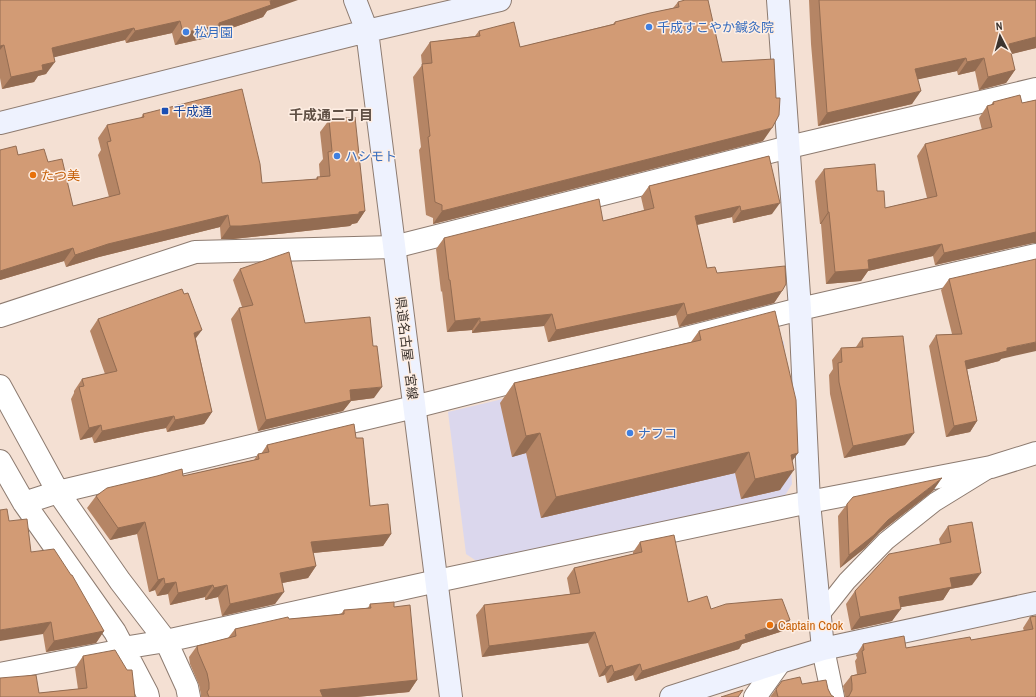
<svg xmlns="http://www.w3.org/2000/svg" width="1036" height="697" viewBox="0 0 1036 697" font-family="'Archivo Narrow','Noto Sans JP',sans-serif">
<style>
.commercial{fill:#dbd7ed}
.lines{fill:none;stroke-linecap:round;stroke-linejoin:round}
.lane-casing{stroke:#8d7b70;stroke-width:20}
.street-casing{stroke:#8d7b70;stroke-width:24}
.secondary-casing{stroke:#8d7b70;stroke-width:24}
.lane{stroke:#fff;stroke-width:18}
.street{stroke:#fff;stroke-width:22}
.secondary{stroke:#eef2fe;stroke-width:22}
.wall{fill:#b58565}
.shaded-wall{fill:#936c52}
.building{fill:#d29b75;stroke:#936c52}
.shop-dot{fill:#3f7fe0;stroke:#feeee3;stroke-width:1.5}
.transit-dot{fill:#1a4fb4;stroke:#feeee3;stroke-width:1.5}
.food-dot{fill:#e8710a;stroke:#feeee3;stroke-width:1.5}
.labels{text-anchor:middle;stroke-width:3;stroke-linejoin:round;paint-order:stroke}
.shop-label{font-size:13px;fill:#366cbe;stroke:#feeee3;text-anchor:start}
.transit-label{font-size:13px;fill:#164399;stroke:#feeee3;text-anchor:start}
.food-label{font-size:13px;fill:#c56008;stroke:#feeee3;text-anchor:start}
.street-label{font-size:13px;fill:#3c342f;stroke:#feeee3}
.neighbourhood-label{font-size:14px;font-weight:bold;fill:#605045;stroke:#feeee3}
</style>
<rect width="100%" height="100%" fill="#f4e0d3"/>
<path class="commercial" d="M 774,334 L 784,342 L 792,484 L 784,497 L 478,562 L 466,554 L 448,412 Z"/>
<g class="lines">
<g class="lane-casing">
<path id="lane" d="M 820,615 L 847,581 L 886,541 L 935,502 L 987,470
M 0,672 L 123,648"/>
</g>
<g class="street-casing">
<path id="street" d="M 0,316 L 195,252 L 394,247 L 789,147 L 1036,89
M 0,386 L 58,492 L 120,581 L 166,641 L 187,687 L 189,697
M 0,461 L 24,503 L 115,632 L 147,693 L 148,697
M 24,503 L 58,492 L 414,407 L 800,309 L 1036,255
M 123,648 L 166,641 L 437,581 L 809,502 L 991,467 L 1036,453
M 823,649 L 833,697
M 755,697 L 780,662"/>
</g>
<g class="secondary-casing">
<path id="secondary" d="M 355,0 L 367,31 L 451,697
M 778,0 L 800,309 L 809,502 L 823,649
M 0,123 L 367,31 L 500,0
M 671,697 L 780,662 L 823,649 L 1036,603"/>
</g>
<use href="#lane" class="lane"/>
<use href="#street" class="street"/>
<use href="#secondary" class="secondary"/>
</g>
<path class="wall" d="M 0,0 L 267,11 L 263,17 L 212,35 L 211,37 L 175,45 L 172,33 L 126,43 L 125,40 L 54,57 L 46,74 L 38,76 L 34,82 L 2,89 L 0,78 Z
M 809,0 L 1036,0 L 1036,48 L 1011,54 L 1015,70 L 1006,83 L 979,90 L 975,71 L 958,75 L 957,71 L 918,79 L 912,104 L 818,126 L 811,44 Z
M 678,2 L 722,62 L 763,141 L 433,224 L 433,218 L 426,215 L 419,150 L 421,147 L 413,77 L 422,65 L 421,55 L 430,42 L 475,36 L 479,31 L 520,47 L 613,24 L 615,22 L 673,8 Z
M 1036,100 L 1036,243 L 1033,243 L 935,265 L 933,256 L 868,271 L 861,281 L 826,284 L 821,224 L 820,224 L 815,181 L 824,169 L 877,191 L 885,208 L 927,198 L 917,156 L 925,144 L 982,130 L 979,118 L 987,106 L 991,105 L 993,102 L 1022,103 Z
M 143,114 L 262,183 L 316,179 L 317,177 L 320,177 L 319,164 L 323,159 L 320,132 L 329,120 L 365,211 L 357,223 L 352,224 L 350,226 L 233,239 L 221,239 L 220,227 L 99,257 L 66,267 L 64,261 L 0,280 L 0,150 L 48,162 L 73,206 L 109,197 L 98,155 L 101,150 L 98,138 L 107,125 L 141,118 Z
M 769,156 L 772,214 L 733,223 L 732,217 L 697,225 L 707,268 L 717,273 L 782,291 L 774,303 L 679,327 L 676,315 L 548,342 L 544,326 L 472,333 L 472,330 L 447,332 L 442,291 L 441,292 L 436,249 L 444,238 L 603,221 L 644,210 L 641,197 L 649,186 Z
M 240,269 L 305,323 L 374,398 L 351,401 L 343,411 L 258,431 L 231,319 L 239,308 L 242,307 L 233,280 Z
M 949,279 L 1001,359 L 999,361 L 967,369 L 977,421 L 970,432 L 946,437 L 929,346 L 936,335 L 952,334 L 941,290 Z
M 98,319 L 196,339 L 212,412 L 204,424 L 167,432 L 166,428 L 145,432 L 94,443 L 92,437 L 80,440 L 71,399 L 74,393 L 74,391 L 82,379 L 105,374 L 90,331 Z
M 699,331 L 798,453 L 792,461 L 780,490 L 741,499 L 735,473 L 541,518 L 526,453 L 512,457 L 500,403 L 514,383 L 691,342 Z
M 862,338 L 905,445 L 844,458 L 830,394 L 829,375 L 833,369 L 832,360 L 841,348 L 856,347 Z
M 356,438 L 370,506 L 391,534 L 383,546 L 313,553 L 316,566 L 308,578 L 282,583 L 275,604 L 222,616 L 218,597 L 205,600 L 205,597 L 170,605 L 168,594 L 157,596 L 155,590 L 149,592 L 137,534 L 110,540 L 87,508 L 96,496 L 156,477 L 157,476 L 183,476 L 254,460 L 258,454 L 261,454 L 267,445 Z
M 933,491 L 879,533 L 865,548 L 840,568 L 838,516 L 847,504 Z
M 9,521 L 31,552 L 104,631 L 96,643 L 46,652 L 43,634 Z
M 948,526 L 972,585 L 950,589 L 943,600 L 901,607 L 892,621 L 851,630 L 846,604 L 855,591 L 940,544 L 939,539 Z
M 640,542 L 688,602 L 711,609 L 790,620 L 783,631 L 742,644 L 739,649 L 635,681 L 633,675 L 607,683 L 605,675 L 599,677 L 588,643 L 482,657 L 476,615 L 484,605 L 570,594 L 567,578 L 574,568 L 633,554 L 633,552 Z
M 370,604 L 394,607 L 417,680 L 409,692 L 357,697 L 201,697 L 201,695 L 199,685 L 190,664 L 189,657 L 197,646 L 228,638 L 235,629 L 289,619 L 341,614 L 344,610 L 368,608 Z
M 1036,616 L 1036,697 L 845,697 L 843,686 L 851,676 L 857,674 L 855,661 L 857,658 L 856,655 L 863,644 L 906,648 L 971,640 L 1024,631 L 1023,628 L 1030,617 Z
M 83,656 L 135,697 L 39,693 L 78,689 L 75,668 Z
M 782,681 L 828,689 L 831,695 L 834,697 L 770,697 Z"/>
<path class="shaded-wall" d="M 273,0 L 298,0 L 267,11 L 263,17 L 212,35 L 211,37 L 175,45 L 183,33 L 219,23 Z
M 180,21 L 172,33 L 126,43 L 135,31 Z
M 134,28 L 125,40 L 43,60 L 52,48 Z
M 1036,37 L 1036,48 L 1000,57 L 1009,44 Z
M 4,45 L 0,50 L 0,46 Z
M 966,58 L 957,71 L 906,82 L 915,69 Z
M 984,58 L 975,71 L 958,75 L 967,62 Z
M 55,62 L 46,74 L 38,76 L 34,82 L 2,89 L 11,77 L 42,65 Z
M 1015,70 L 1006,83 L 979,90 L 988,77 Z
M 921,91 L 912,104 L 818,126 L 827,113 Z
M 772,128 L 763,141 L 433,224 L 442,211 Z
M 780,203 L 772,214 L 733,223 L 741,211 Z
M 740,206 L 732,217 L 687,227 L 695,216 Z
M 365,211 L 357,223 L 352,224 L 350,226 L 233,239 L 221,239 L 230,226 Z
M 828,212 L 829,212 L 821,224 L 820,224 Z
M 228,215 L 220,227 L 99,257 L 66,267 L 75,255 L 108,244 Z
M 1036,232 L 1036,243 L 1033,243 L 935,265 L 944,253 Z
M 942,244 L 933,256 L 868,271 L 861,281 L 826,284 L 835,272 L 868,260 Z
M 73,248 L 64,261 L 0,280 L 0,271 Z
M 782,291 L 774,303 L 679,327 L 687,315 Z
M 684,303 L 676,315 L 548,342 L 556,330 Z
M 552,314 L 544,326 L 472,333 L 480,322 Z
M 480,318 L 472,330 L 447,332 L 455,321 Z
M 202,330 L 193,342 L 194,333 Z
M 1036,342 L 1036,351 L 1001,359 L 999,361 L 957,372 L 965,361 L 1007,348 Z
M 382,387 L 374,398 L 351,401 L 343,411 L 258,431 L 266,420 L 350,390 Z
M 212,412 L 204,424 L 167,432 L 175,420 Z
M 174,416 L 166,428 L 145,432 L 154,420 Z
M 154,420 L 145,432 L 94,443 L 102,431 Z
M 977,421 L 970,432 L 946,437 L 954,426 Z
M 101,425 L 92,437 L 80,440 L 89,428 Z
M 540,433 L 526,453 L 512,457 L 526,436 Z
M 914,433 L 905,445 L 844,458 L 853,446 Z
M 749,452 L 735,473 L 541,518 L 556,497 Z
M 798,453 L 784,472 L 794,470 L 780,490 L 741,499 L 755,479 L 791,455 Z
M 942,478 L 933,491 L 879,533 L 865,548 L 840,568 L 849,555 L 888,520 Z
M 145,522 L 137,534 L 110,540 L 118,528 Z
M 391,534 L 383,546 L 303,554 L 311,542 Z
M 316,566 L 308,578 L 272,585 L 280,573 Z
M 981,573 L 972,585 L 950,589 L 943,600 L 890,609 L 899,597 L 950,578 Z
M 164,578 L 155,590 L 149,592 L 158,580 Z
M 176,582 L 168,594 L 157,596 L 165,584 Z
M 213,585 L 205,597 L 170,605 L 178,593 Z
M 227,585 L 218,597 L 205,600 L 214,588 Z
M 284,592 L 275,604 L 222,616 L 230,604 Z
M 901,609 L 892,621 L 851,630 L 860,617 Z
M 790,620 L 783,631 L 742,644 L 739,649 L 635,681 L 642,671 Z
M 51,622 L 43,634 L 0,641 L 0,630 Z
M 104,631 L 96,643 L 46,652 L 54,641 Z
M 595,632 L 588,643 L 482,657 L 489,646 Z
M 640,664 L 633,675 L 607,683 L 614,672 Z
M 612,665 L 605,675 L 599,677 L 606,667 Z
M 417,680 L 409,692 L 356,697 L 315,697 L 320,690 Z"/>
<path class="building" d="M 0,0 L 273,0 L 270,1 L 271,5 L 219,23 L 219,25 L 183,33 L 180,21 L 135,31 L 134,28 L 52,48 L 55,62 L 42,65 L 43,70 L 11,77 L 4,45 L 0,46 Z
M 685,0 L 708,0 L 722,62 L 774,59 L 776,98 L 780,98 L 779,115 L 772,128 L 442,211 L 442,205 L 435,202 L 428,137 L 430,136 L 422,64 L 432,63 L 430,42 L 480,36 L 479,31 L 514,22 L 520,47 L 615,24 L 615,22 L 650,13 L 679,7 L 678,2 Z
M 819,0 L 1036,0 L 1036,37 L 1009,44 L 1015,70 L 988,77 L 984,58 L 967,62 L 966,58 L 915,69 L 921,91 L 827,113 L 821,31 Z
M 242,89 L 260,164 L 262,183 L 318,179 L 317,177 L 330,176 L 328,152 L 332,151 L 329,120 L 355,117 L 365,211 L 359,212 L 359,214 L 241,226 L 230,226 L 228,215 L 108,244 L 75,255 L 73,248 L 0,271 L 0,150 L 16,146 L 18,155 L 44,149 L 48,162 L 62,159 L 73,206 L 120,194 L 107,142 L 111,141 L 107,125 L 144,117 L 143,114 Z
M 1020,95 L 1022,103 L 1036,100 L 1036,232 L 944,253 L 942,244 L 868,260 L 869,269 L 835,272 L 829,212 L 828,212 L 824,169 L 875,164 L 877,191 L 884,191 L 885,208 L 937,196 L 925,144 L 992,127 L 987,106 L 994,104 L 993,102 Z
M 769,156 L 780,203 L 741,211 L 740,206 L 695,216 L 707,268 L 715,267 L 717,273 L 785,266 L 786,284 L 782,291 L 687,315 L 684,303 L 556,330 L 552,314 L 480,322 L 480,318 L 455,321 L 450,280 L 449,280 L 444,238 L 599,199 L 603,221 L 654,208 L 649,186 Z
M 289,252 L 305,323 L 370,317 L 373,346 L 377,346 L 382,387 L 350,390 L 351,400 L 266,420 L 239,308 L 253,305 L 240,269 Z
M 1036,259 L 1036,342 L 1007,348 L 1007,351 L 965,361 L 977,421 L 954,426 L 936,335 L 962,334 L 949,279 Z
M 182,289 L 184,294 L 188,293 L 202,330 L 194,333 L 212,412 L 175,420 L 174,416 L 154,420 L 102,431 L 101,425 L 89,428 L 79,387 L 84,386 L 82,379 L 117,371 L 98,319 Z
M 775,311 L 796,400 L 798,453 L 791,455 L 794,470 L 755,479 L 749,452 L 556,497 L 540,433 L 526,436 L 514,383 L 701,340 L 699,331 Z
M 903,336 L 914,433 L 853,446 L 839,382 L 838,363 L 842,362 L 841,348 L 863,347 L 862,338 Z
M 354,424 L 356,438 L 363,438 L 370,506 L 388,504 L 391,534 L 311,542 L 316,566 L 280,573 L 284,592 L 230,604 L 227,585 L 214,588 L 213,585 L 178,593 L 176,582 L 165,584 L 164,578 L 158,580 L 145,522 L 118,528 L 96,496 L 107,488 L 157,476 L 182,469 L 183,476 L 259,459 L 258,454 L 269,452 L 267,445 Z
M 942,478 L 888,520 L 874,535 L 849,555 L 847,504 L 853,497 Z
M 7,509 L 9,521 L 27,519 L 31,552 L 54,549 L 71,575 L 72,575 L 104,631 L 54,641 L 51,622 L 0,630 L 0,510 Z
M 972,522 L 981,573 L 950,578 L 952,587 L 899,597 L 901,609 L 860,617 L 855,591 L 889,554 L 951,542 L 948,526 Z
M 674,535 L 688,602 L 707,596 L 711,609 L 726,604 L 782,599 L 790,620 L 745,635 L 746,639 L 642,671 L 640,664 L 614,672 L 612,665 L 606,667 L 595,632 L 489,646 L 484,605 L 580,593 L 574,568 L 642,552 L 640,542 Z
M 394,602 L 394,607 L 410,605 L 417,680 L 320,690 L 323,697 L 209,697 L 207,692 L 209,689 L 209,683 L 207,673 L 198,652 L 197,646 L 236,636 L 235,629 L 288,617 L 289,619 L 344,614 L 344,610 L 371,608 L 370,604 Z
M 1036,616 L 1036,697 L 846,697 L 849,696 L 852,690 L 852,684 L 851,676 L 866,673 L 862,651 L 864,650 L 863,644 L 904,636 L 906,648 L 970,637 L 971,640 L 1033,629 L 1030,617 Z
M 115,650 L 127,670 L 132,670 L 135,697 L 0,697 L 0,678 L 36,675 L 39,693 L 87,688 L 83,656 Z
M 800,677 L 802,684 L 826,680 L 828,689 L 831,695 L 834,697 L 778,697 L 776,689 L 782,681 Z
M 743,690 L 738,697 L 721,697 Z"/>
<g class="shop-dot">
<circle cx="649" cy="27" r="4"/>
<circle cx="186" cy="32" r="4"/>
<circle cx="337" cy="156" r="4"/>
<circle cx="630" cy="433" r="4"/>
</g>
<rect class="transit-dot" x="161" y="107" width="8" height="8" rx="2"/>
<g class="food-dot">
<circle cx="33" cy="175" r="4"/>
<circle cx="770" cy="625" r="4"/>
</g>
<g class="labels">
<g class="shop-label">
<text x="657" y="32">千成すこやか鍼灸院</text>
<text x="194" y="37">松月園</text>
<text x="345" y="161">ハシモト</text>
<text x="638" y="438">ナフコ</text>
</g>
<g class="transit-label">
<text x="173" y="116">千成通</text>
</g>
<g class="food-label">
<text x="41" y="180">たつ美</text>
<text x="778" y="630">Captain Cook</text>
</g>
<g class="street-label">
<text transform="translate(407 348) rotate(83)" y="5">県道名古屋一宮線</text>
</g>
<g class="neighbourhood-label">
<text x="331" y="120">千成通二丁目</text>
</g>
</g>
<g transform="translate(1000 36) rotate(354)" stroke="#feeee3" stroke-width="3" paint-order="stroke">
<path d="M0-3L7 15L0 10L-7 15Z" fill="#3c342f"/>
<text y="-6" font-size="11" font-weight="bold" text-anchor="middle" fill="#3c342f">N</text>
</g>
</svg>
